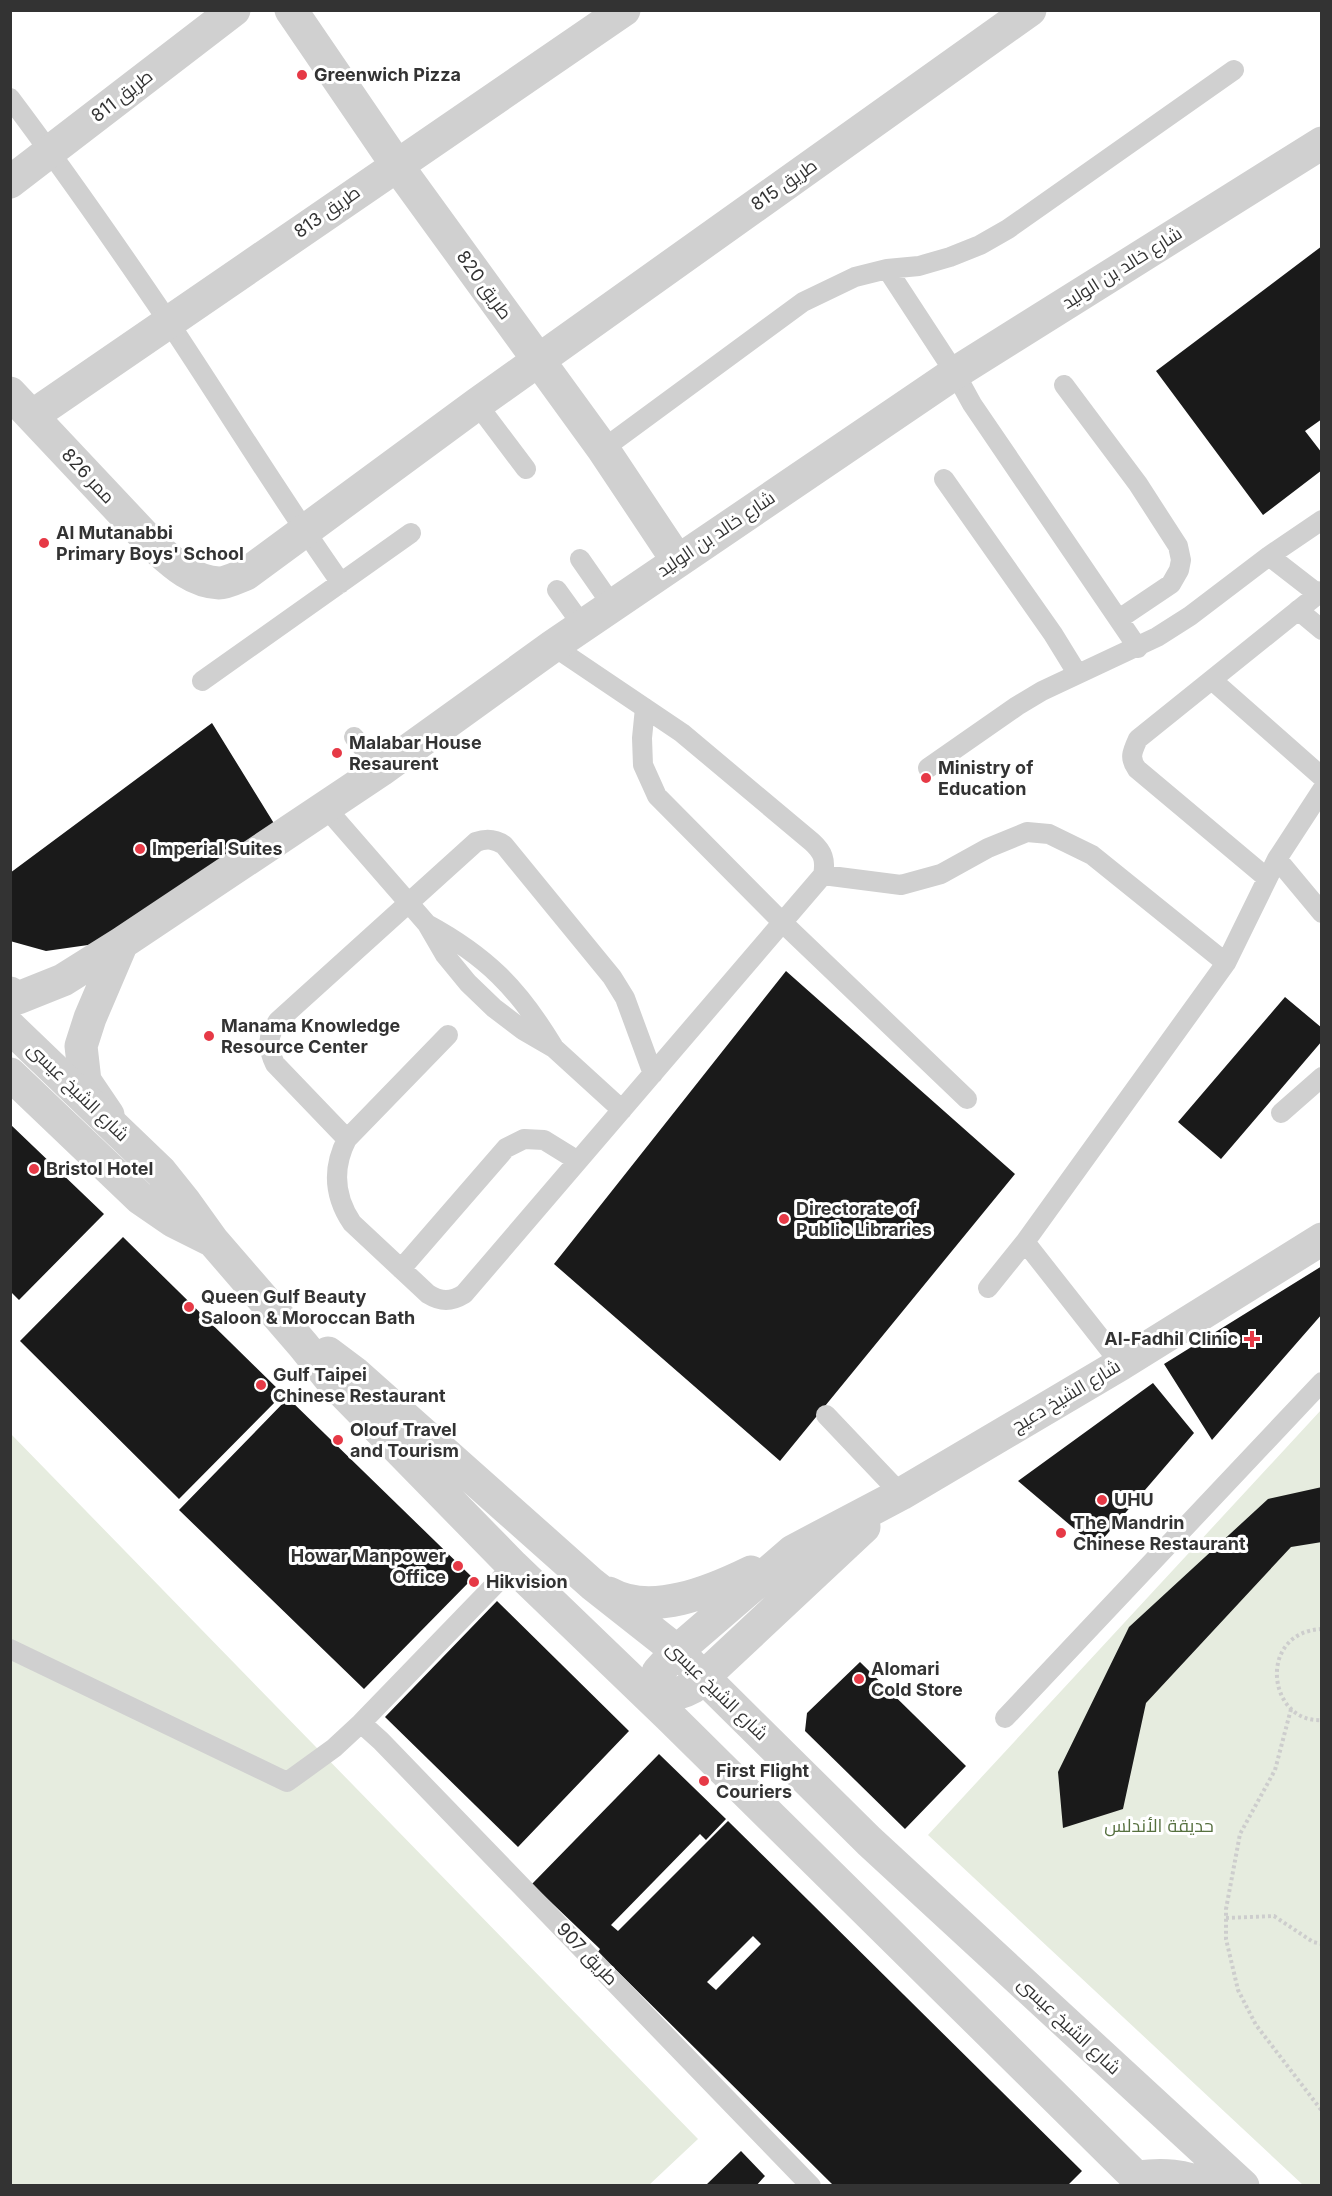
<svg xmlns="http://www.w3.org/2000/svg" width="1332" height="2196" viewBox="0 0 1332 2196" font-family="Inter,Cairo,sans-serif">
<style>
.green{fill:#e6ecdf}
.building{fill:#1a1a1a;fill-rule:evenodd}
.lines{fill:none;stroke-linecap:round;stroke-linejoin:round}
.path{stroke:#cdcdcd;stroke-width:4;stroke-dasharray:3 3;stroke-linecap:butt}
.service{stroke:#d0d0d0;stroke-width:20}
.minor{stroke:#d0d0d0;stroke-width:33}
.tertiary{stroke:#d0d0d0;stroke-width:33}
.poi-dot{fill:#e63946;stroke:#fff;stroke-width:2}
.labels{text-anchor:middle;stroke-width:6;stroke-linejoin:round;paint-order:stroke}
.poi-label{font-size:18px;font-weight:bold;fill:#333;stroke:#fff;text-anchor:start}
.street-label{font-size:18px;fill:#333;stroke:#fff}
.park-label{font-size:18px;fill:#56703f;stroke:#fff}
</style>
<rect width="100%" height="100%" fill="#fff"/>
<path class="green" d="M 1321,1410 L 1321,2185 L 1303,2185 L 928,1835 Z
M 10,1433 L 698,2139 L 649,2185 L 11,2185 Z"/>
<path class="building" d="M 1322,246 L 1322,419 L 1305,431 L 1322,453 L 1322,470 L 1263,515 L 1156,371 Z
M 212,723 L 275,825 L 95,944 L 46,951 L 10,941 L 10,873 Z
M 786,971 L 1015,1174 L 780,1461 L 554,1264 Z
M 1285,997 L 1322,1028 L 1322,1041 L 1221,1159 L 1178,1122 Z
M 10,1124 L 104,1214 L 19,1300 L 10,1291 Z
M 123,1237 L 283,1394 L 179,1499 L 20,1341 Z
M 1322,1266 L 1322,1314 L 1212,1440 L 1164,1364 Z
M 1153,1383 L 1194,1433 L 1096,1547 L 1018,1481 Z
M 288,1398 L 473,1578 L 364,1689 L 179,1510 Z
M 1322,1487 L 1322,1542 L 1291,1547 L 1146,1703 L 1123,1809 L 1063,1828 L 1058,1772 L 1129,1627 L 1268,1499 Z
M 497,1601 L 629,1731 L 518,1847 L 385,1717 Z
M 860,1662 L 966,1766 L 905,1829 L 805,1731 L 807,1713 Z
M 659,1754 L 726,1819 L 706,1840 L 700,1834 L 611,1925 L 618,1931 L 728,1821 L 1082,2171 L 1067,2186 L 834,2186 L 598,1952 L 600,1949 L 532,1884 ZM 753,1936 L 761,1944 L 716,1990 L 707,1982 Z
M 741,2151 L 765,2176 L 756,2186 L 705,2186 Z"/>
<g class="lines">
<path class="path" d="M 1322,1629 C 1256,1632 1268,1724 1322,1720
M 1291,1709 L 1275,1770 L 1240,1834 L 1226,1909 L 1226,1939 L 1238,1990 L 1256,2025 L 1322,2111
M 1226,1918 L 1274,1916 L 1313,1942 L 1322,1944"/>
<path class="service" d="M 10,98 C 65,171 117,246 168,321 C 226,408 280,497 341,583
M 887,269 L 955,373 L 972,404 L 1138,648
M 1064,385 L 1138,484 L 1178,546 L 1181,560 L 1179,570 L 1171,584 L 1119,619
M 477,404 L 526,469
M 603,449 L 803,302 L 855,277 L 887,269 L 919,266 L 950,257 L 980,245 L 1008,229 L 1234,70
M 944,479 L 1053,634 L 1077,673
M 1269,556 L 1318,594
M 580,559 L 612,605
M 557,590 L 583,626
M 1298,610 L 1322,630
M 1212,680 L 1322,777
M 202,681 L 411,533
M 645,708 L 642,738 L 643,765 L 657,796 L 783,923 L 967,1099
M 354,737 L 381,770
M 928,768 L 1017,706 L 1042,691 L 1157,637 L 1190,616 L 1269,556 L 1322,520
M 326,808 L 427,924 L 445,955 L 468,983 L 494,1008 L 523,1030 L 554,1048 L 622,1110
M 1277,859 L 1322,913
M 823,875 L 901,885 L 941,874 L 988,848 L 1027,832 L 1049,834 L 1092,855 L 1226,963
M 1267,878 L 1137,769 C 1129,758 1132,752 1138,739 L 1322,591
M 427,924 C 486,956 518,988 553,1046
M 448,1035 L 347,1139 C 332,1168 334,1196 352,1223 L 428,1294 C 441,1302 451,1302 464,1294 L 823,875 C 826,860 823,852 812,842 L 682,733 L 553,646
M 1281,1113 L 1322,1077
M 347,1139 L 275,1064 C 267,1047 267,1036 278,1021 L 476,842 C 487,838 495,839 504,845 L 612,977 L 625,998 L 653,1074
M 1025,1242 L 1121,1364
M 401,1269 L 506,1148 L 524,1139 L 544,1140 L 578,1161
M 988,1288 L 1025,1242 L 1226,963 L 1277,859 L 1322,790
M 826,1415 L 901,1494
M 10,1649 L 287,1782 L 334,1748 L 361,1723 L 381,1741 L 811,2186
M 1005,1718 L 1322,1382
M 361,1723 L 513,1566"/>
<path class="minor" d="M 291,10 L 396,164 L 603,449 L 677,560
M 10,182 L 234,10
M 10,393 L 153,545 C 172,562 192,582 219,583 C 227,583 238,577 246,574 L 477,404 L 1030,10
M 32,416 L 624,10
M 10,993 L 18,998 L 63,980 L 122,943 L 381,770 L 553,646 L 955,373 L 1322,143
M 108,1115 L 85,1081 L 81,1046 L 90,1018 L 122,943"/>
<path class="tertiary" d="M 10,1027 L 161,1172 L 185,1202 L 213,1241 L 303,1345 L 331,1380 L 513,1566 L 669,1716 L 1145,2186
M 10,1074 L 141,1199 L 173,1221 L 209,1239
M 328,1353 L 356,1374 L 592,1584 L 677,1651 L 869,1841 L 1243,2186
M 609,1593 C 651,1617 712,1591 751,1572
M 638,1684 C 660,1695 671,1699 693,1687 L 864,1527
M 668,1715 C 657,1702 656,1689 658,1672 L 677,1651 L 793,1551 L 901,1494 L 1121,1364 L 1322,1239
M 1138,2177 C 1163,2174 1184,2175 1207,2186"/>
</g>
<g class="poi-dot">
<circle cx="302" cy="75" r="6"/>
<circle cx="44" cy="543" r="6"/>
<circle cx="337" cy="753" r="6"/>
<circle cx="926" cy="778" r="6"/>
<circle cx="140" cy="849" r="6"/>
<circle cx="209" cy="1036" r="6"/>
<circle cx="34" cy="1169" r="6"/>
<circle cx="784" cy="1219" r="6"/>
<circle cx="189" cy="1307" r="6"/>
<path d="M1249 1330h6v6h6v6h-6v6h-6v-6h-6v-6h6z"/>
<circle cx="261" cy="1385" r="6"/>
<circle cx="338" cy="1440" r="6"/>
<circle cx="1102" cy="1500" r="6"/>
<circle cx="1061" cy="1533" r="6"/>
<circle cx="458" cy="1566" r="6"/>
<circle cx="474" cy="1582" r="6"/>
<circle cx="859" cy="1679" r="6"/>
<circle cx="704" cy="1781" r="6"/>
</g>
<g class="labels">
<g class="poi-label">
<text x="314" y="81">Greenwich Pizza</text>
<text x="56" y="539">Al Mutanabbi<tspan x="56" dy="21">Primary Boys' School</tspan></text>
<text x="349" y="749">Malabar House<tspan x="349" dy="21">Resaurent</tspan></text>
<text x="938" y="774">Ministry of<tspan x="938" dy="21">Education</tspan></text>
<text x="152" y="855">Imperial Suites</text>
<text x="221" y="1032">Manama Knowledge<tspan x="221" dy="21">Resource Center</tspan></text>
<text x="46" y="1175">Bristol Hotel</text>
<text x="796" y="1215">Directorate of<tspan x="796" dy="21">Public Libraries</tspan></text>
<text x="201" y="1303">Queen Gulf Beauty<tspan x="201" dy="21">Saloon &amp; Moroccan Bath</tspan></text>
<text x="1238" y="1345" text-anchor="end">Al-Fadhil Clinic</text>
<text x="273" y="1381">Gulf Taipei<tspan x="273" dy="21">Chinese Restaurant</tspan></text>
<text x="350" y="1436">Olouf Travel<tspan x="350" dy="21">and Tourism</tspan></text>
<text x="1114" y="1506">UHU</text>
<text x="1073" y="1529">The Mandrin<tspan x="1073" dy="21">Chinese Restaurant</tspan></text>
<text x="446" y="1562" text-anchor="end">Howar Manpower<tspan x="446" dy="21">Office</tspan></text>
<text x="486" y="1588">Hikvision</text>
<text x="871" y="1675">Alomari<tspan x="871" dy="21">Cold Store</tspan></text>
<text x="716" y="1777">First Flight<tspan x="716" dy="21">Couriers</tspan></text>
</g>
<g class="street-label">
<text transform="translate(122 96) rotate(-38)" y="6">طريق 811</text>
<text transform="translate(784 185) rotate(-35)" y="6">طريق 815</text>
<text transform="translate(327 212) rotate(-35)" y="6">طريق 813</text>
<text transform="translate(1122 268) rotate(-32)" y="6">شارع خالد بن الوليد</text>
<text transform="translate(484 285) rotate(54)" y="6">طريق 820</text>
<text transform="translate(88 476) rotate(47)" y="6">ممر 826</text>
<text transform="translate(716 534) rotate(-34)" y="6">شارع خالد بن الوليد</text>
<text transform="translate(78 1092) rotate(44)" y="6">شارع الشيخ عيسى</text>
<text transform="translate(1066 1396) rotate(-31)" y="6">شارع الشيخ دعيج</text>
<text transform="translate(717 1691) rotate(44)" y="6">شارع الشيخ عيسى</text>
<text transform="translate(587 1954) rotate(46)" y="6">طريق 907</text>
<text transform="translate(1069 2026) rotate(43)" y="6">شارع الشيخ عيسى</text>
</g>
<g class="park-label">
<text x="1159" y="1832">حديقة الأندلس</text>
</g>
</g>
<rect width="1332" height="2196" fill="none" stroke="#333333" stroke-width="24"/>
</svg>
